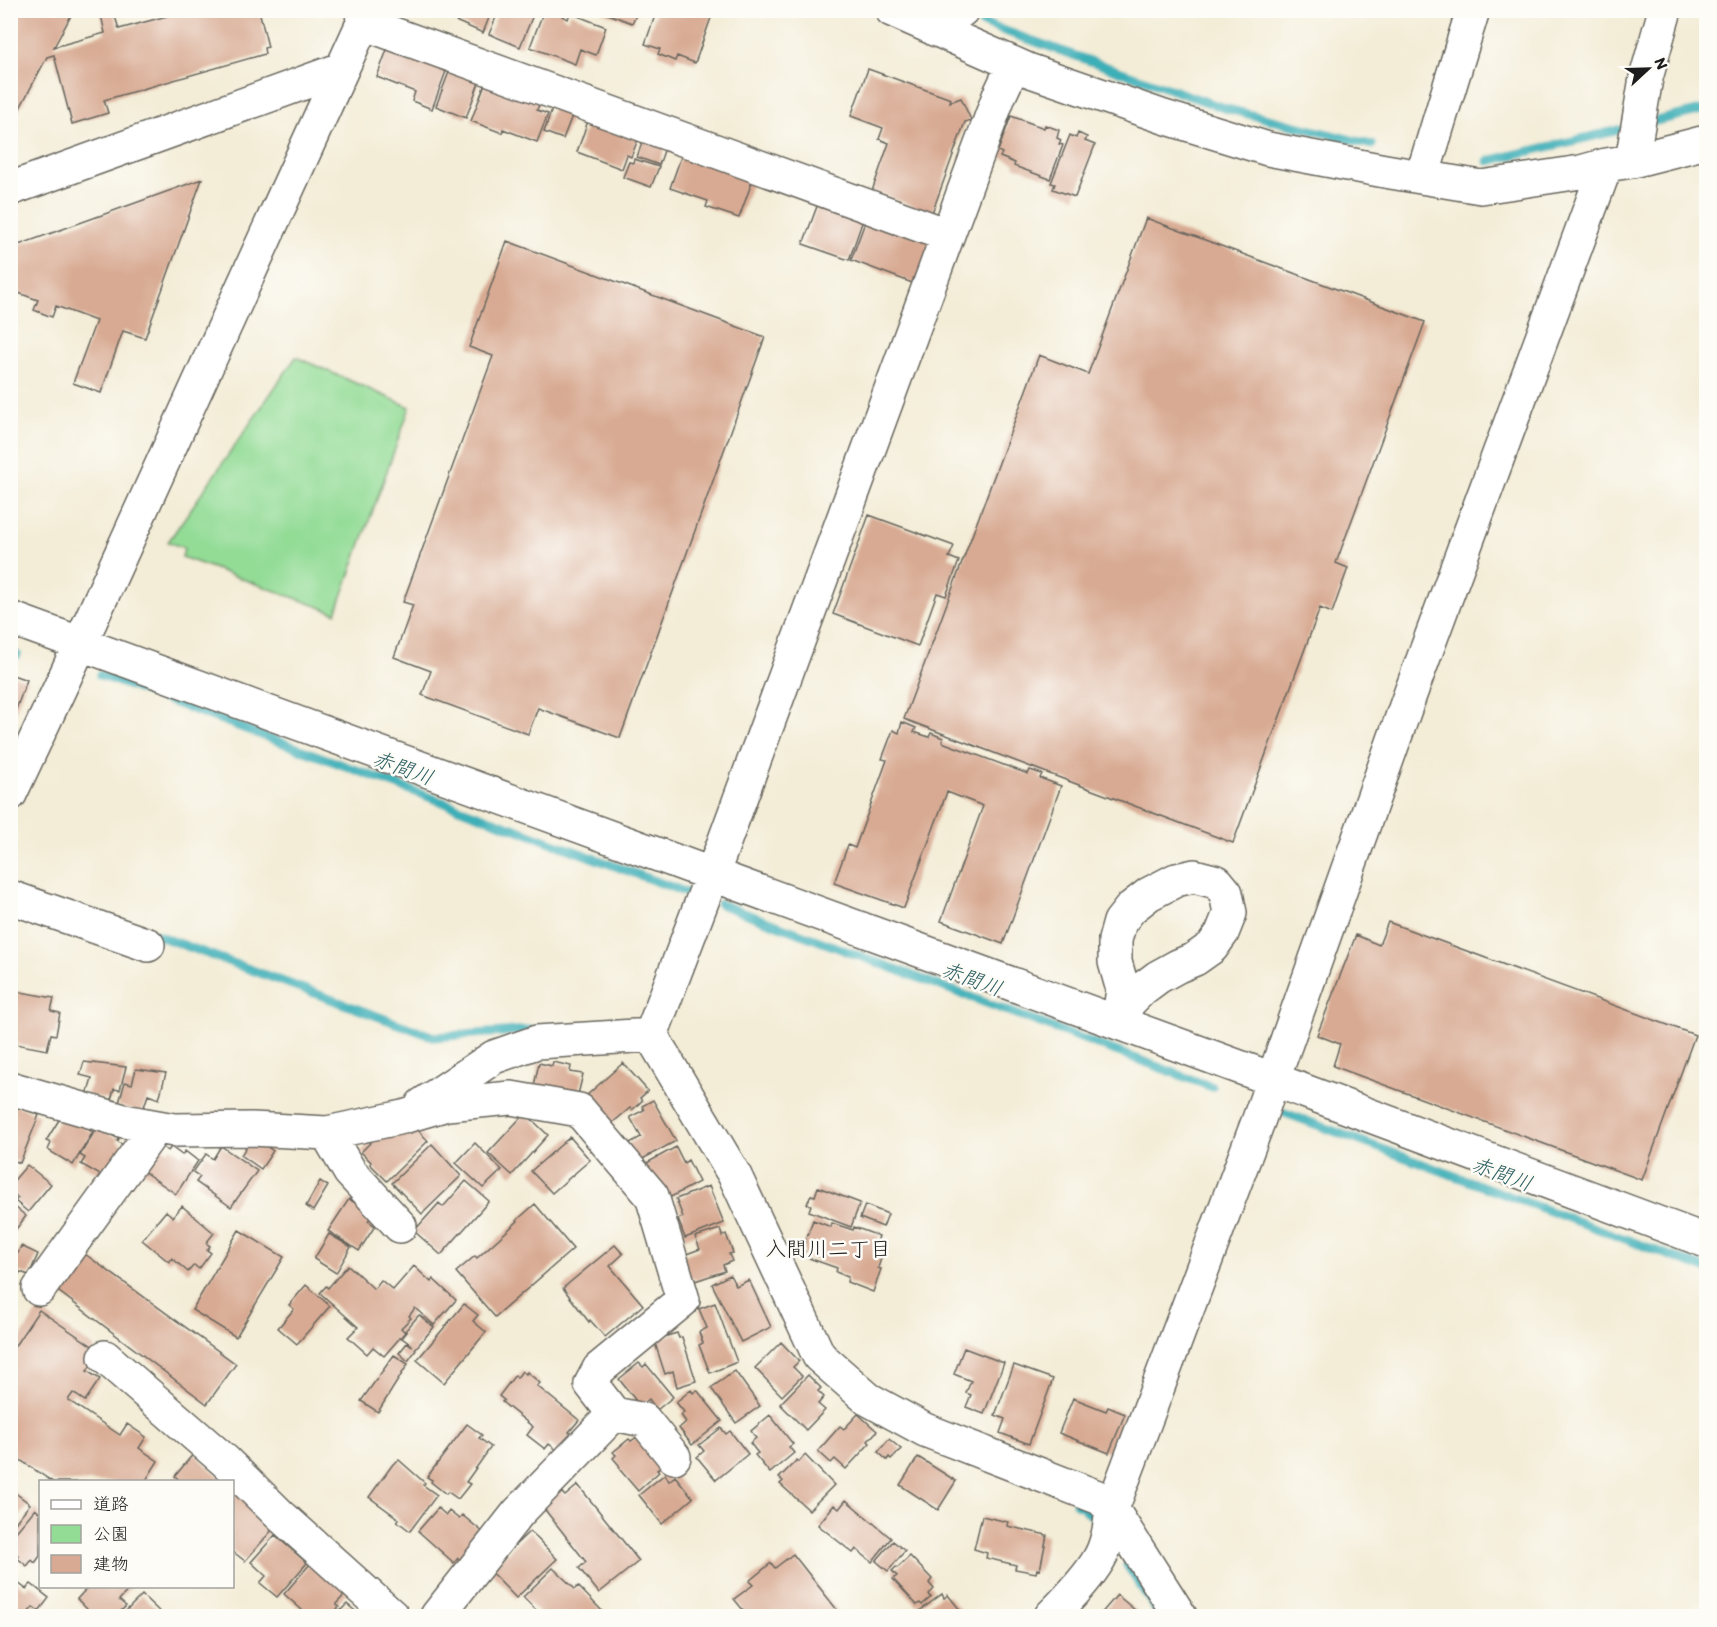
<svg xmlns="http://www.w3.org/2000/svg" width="1717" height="1627" viewBox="0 0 1717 1627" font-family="Itim,'Klee One',sans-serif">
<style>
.green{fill:#93dc96;stroke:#587c59;stroke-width:1.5}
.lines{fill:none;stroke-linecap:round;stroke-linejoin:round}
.stream{stroke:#3eafb7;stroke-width:9}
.building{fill:#d8aa93}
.minor-casing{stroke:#67655d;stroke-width:36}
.minor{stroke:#fff;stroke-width:33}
.labels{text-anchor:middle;stroke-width:5;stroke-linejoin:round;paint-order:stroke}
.water-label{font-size:21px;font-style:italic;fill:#2b5e62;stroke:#fdfcf7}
.neighbourhood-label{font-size:21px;fill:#1c1c1c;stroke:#fdfcf7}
</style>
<rect width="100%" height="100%" fill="#fdfcf7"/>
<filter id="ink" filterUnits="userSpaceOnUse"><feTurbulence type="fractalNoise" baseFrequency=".0167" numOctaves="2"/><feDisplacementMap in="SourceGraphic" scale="12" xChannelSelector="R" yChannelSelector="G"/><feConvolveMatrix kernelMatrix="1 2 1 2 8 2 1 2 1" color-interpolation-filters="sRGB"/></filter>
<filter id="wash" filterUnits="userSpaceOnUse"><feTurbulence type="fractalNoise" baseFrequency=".008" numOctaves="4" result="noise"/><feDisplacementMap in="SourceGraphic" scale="24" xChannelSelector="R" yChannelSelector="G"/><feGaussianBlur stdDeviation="1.35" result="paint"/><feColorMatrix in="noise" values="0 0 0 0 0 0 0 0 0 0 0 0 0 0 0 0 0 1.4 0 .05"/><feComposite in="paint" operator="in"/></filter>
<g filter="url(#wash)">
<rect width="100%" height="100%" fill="#f3ecd6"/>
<path class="green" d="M 296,357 L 410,407 L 336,613 L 182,557 L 184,548 L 168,542 Z"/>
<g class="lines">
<path class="stream" d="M 982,23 L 1224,108 L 1372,145
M 1656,121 L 1706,109
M 1488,161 L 1619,130
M 10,653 L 17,655
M 100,675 L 693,895
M 720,904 L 1212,1087
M 151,933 L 434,1037 L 529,1030
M 1285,1113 L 1706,1269
M 1076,1504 L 1082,1506 L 1091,1515
M 1127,1565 L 1160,1616"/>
</g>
<g id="blocks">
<path class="building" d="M 10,10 L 74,10 L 54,47 L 105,33 L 101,15 L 101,13 L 109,10 L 112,11 L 114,13 L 119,29 L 189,10 L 259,10 L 268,47 L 264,48 L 265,54 L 104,100 L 108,113 L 72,124 L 54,55 L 47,57 L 10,127 Z
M 430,10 L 492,10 L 483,33 Z
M 499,10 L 535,10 L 520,47 L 489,34 Z
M 544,10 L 564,10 L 562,16 L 568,19 L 570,13 L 606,27 L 596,55 L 580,49 L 575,64 L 530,47 Z
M 635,10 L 637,13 L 632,23 L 600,11 Z
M 657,10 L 699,10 L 712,15 L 695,63 L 677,56 L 675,61 L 658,54 L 660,49 L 645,44 Z
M 389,44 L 448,66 L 432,109 L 412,101 L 415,92 L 377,77 Z
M 868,69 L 951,99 L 950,102 L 961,98 L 971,120 L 965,122 L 932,213 L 872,191 L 889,143 L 879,139 L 883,128 L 851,116 Z
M 449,72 L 460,76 L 461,72 L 480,80 L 466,118 L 436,106 Z
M 486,81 L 540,102 L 537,110 L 548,114 L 537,142 L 503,129 L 502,133 L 471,121 Z
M 553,106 L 573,113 L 563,139 L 544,132 Z
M 1011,116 L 1044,128 L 1045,125 L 1059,130 L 1057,138 L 1061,140 L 1059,144 L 1063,145 L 1050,179 L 1014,166 L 1015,163 L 1000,157 L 1002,153 L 998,151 Z
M 589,118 L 639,137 L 631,157 L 627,155 L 622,169 L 577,152 Z
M 1078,133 L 1087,137 L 1085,141 L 1095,145 L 1075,197 L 1053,189 L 1055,184 L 1051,183 L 1070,135 L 1076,138 Z
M 644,137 L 666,145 L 659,165 L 637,157 Z
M 682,154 L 753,179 L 739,218 L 706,207 L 708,201 L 670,188 Z
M 634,159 L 659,167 L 651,187 L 623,177 L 629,162 L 633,163 Z
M 202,179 L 145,338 L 123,331 L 101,393 L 73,383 L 96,321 L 56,306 L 52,317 L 34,310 L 38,300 L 10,290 L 10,248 Z
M 819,201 L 864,217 L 849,260 L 803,244 Z
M 867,217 L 931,241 L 923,287 L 851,260 Z
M 1146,218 L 1425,322 L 1336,563 L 1348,568 L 1332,613 L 1320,608 L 1233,843 L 904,719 L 1039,355 L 1088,374 Z
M 507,241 L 765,337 L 620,738 L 538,708 L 528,734 L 422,695 L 431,671 L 394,657 L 413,605 L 403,602 L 493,356 L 469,347 Z
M 869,515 L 954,546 L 949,557 L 959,561 L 946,596 L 937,593 L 918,646 L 833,614 Z
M 10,674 L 27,680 L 15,712 L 10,710 Z
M 902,722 L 916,728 L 914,732 L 929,737 L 931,733 L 943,738 L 942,742 L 1028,774 L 1030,770 L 1042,774 L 1040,778 L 1061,786 L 1003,944 L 941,921 L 983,806 L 947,792 L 904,908 L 834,883 L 848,845 L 855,848 L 887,760 L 882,759 L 893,730 L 899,733 Z
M 1388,922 L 1695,1035 L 1642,1180 L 1333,1066 L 1340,1044 L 1317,1035 L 1356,935 L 1379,945 Z
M 10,990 L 54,998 L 51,1011 L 60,1013 L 56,1035 L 51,1034 L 47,1050 L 10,1043 Z
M 84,1062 L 126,1067 L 120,1090 L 114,1089 L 111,1100 L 87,1095 L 92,1078 L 80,1075 Z
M 553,1062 L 571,1066 L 570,1072 L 583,1074 L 577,1099 L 533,1090 L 539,1063 L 552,1066 Z
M 623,1063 L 648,1091 L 640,1098 L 642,1101 L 632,1110 L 630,1108 L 611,1124 L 586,1096 Z
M 136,1069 L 166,1073 L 159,1099 L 148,1095 L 142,1113 L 118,1106 L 125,1082 L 132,1084 Z
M 653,1100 L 676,1141 L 635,1163 L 626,1145 L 641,1137 L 630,1117 L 644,1110 L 642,1106 Z
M 10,1103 L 39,1115 L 20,1163 L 10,1159 Z
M 525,1113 L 548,1135 L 512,1175 L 488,1153 Z
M 62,1115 L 84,1125 L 83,1127 L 93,1132 L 73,1165 L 48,1150 L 51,1143 L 46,1141 Z
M 416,1128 L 428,1141 L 387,1181 L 370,1164 L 371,1162 L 361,1152 L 376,1137 L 378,1139 L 382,1135 L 409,1131 L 411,1133 Z
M 96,1129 L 100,1131 L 101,1129 L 119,1139 L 117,1141 L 126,1147 L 107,1179 L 81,1164 L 85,1158 L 80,1155 Z
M 570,1137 L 590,1160 L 552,1193 L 531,1171 Z
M 256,1139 L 273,1151 L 261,1169 L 241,1155 L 248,1144 L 251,1146 Z
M 475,1143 L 502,1170 L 483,1188 L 456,1163 Z
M 158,1144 L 168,1151 L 171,1147 L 182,1155 L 185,1151 L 198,1161 L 176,1194 L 140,1169 Z
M 432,1144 L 461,1176 L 422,1214 L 392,1183 Z
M 221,1146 L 257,1171 L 231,1207 L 196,1182 L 200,1177 L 193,1172 L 206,1154 L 213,1159 Z
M 676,1147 L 684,1163 L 688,1160 L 699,1182 L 667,1199 L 643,1165 Z
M 27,1165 L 51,1184 L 28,1212 L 15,1201 L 18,1198 L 10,1193 L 10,1185 Z
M 320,1181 L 328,1186 L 313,1211 L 306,1206 Z
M 466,1181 L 489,1201 L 441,1255 L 414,1231 L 439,1203 L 443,1207 Z
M 709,1186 L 724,1223 L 685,1238 L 678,1219 L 683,1217 L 676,1199 Z
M 818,1187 L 860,1203 L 851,1227 L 809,1211 L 811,1205 L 807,1204 L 811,1195 L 815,1196 Z
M 349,1199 L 373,1214 L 368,1221 L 375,1226 L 359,1251 L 328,1231 Z
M 10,1203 L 26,1216 L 10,1237 Z
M 535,1204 L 573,1249 L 495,1317 L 456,1272 L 475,1256 L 477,1258 L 518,1221 L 517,1220 Z
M 865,1205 L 888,1214 L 883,1227 L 860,1218 Z
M 182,1206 L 214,1233 L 206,1243 L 210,1246 L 207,1250 L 211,1253 L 199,1269 L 194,1265 L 188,1272 L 172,1258 L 169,1262 L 142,1240 L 166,1211 L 173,1217 Z
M 813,1220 L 831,1227 L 832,1223 L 853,1230 L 854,1227 L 879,1236 L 875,1249 L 883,1252 L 878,1268 L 881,1269 L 873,1292 L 847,1282 L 848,1277 L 836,1272 L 837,1268 L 803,1256 L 805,1251 L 802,1250 Z
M 720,1229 L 722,1236 L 726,1234 L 733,1253 L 729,1254 L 732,1261 L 723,1265 L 725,1271 L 695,1281 L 694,1278 L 689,1279 L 681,1256 L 700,1249 L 695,1237 Z
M 239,1230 L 284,1257 L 236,1337 L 192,1310 Z
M 329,1234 L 351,1247 L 336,1273 L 314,1259 Z
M 615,1245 L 623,1254 L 610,1266 L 643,1305 L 605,1337 L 590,1320 L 589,1322 L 563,1288 Z
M 21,1246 L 38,1254 L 29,1275 L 20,1272 L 12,1288 L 10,1288 L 10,1250 L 18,1253 Z
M 85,1254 L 236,1364 L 207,1404 L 58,1291 Z
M 348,1265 L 374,1289 L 381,1280 L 393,1290 L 414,1266 L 431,1282 L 433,1279 L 456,1300 L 434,1325 L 415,1308 L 409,1316 L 411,1318 L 401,1328 L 405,1332 L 384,1356 L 373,1347 L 367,1354 L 348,1337 L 358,1327 L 320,1293 L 326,1286 L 328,1288 Z
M 730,1275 L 736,1286 L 749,1280 L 771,1327 L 741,1342 L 712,1284 Z
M 306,1285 L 330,1306 L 297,1344 L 278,1328 L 294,1309 L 289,1305 Z
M 715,1303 L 737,1362 L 710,1373 L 699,1345 L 703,1343 L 699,1332 L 707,1328 L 699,1309 Z
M 464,1304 L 478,1315 L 473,1321 L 486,1332 L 444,1383 L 417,1360 Z
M 39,1310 L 95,1348 L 88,1357 L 94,1361 L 87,1371 L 100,1379 L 85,1401 L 73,1393 L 68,1400 L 120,1435 L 127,1424 L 146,1437 L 139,1448 L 158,1461 L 145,1482 L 53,1482 L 10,1453 L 10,1353 Z
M 419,1315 L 434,1327 L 415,1349 L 416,1350 L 408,1361 L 399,1353 L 407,1343 L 413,1346 L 402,1338 L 407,1332 L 405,1331 Z
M 677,1333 L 679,1338 L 682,1337 L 696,1381 L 677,1387 L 673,1371 L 665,1374 L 654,1340 Z
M 781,1342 L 799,1361 L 793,1367 L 802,1376 L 782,1396 L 755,1368 Z
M 964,1348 L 1004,1363 L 984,1414 L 966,1407 L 971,1395 L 966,1393 L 971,1381 L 954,1374 Z
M 394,1355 L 408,1364 L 378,1412 L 361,1401 Z
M 639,1363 L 643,1367 L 646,1364 L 673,1397 L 657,1410 L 649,1399 L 640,1406 L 619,1379 Z
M 1014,1365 L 1053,1379 L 1029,1444 L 1000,1433 L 1005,1419 L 995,1415 Z
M 522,1371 L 526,1374 L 527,1372 L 540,1383 L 537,1386 L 579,1420 L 569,1432 L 572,1435 L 558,1451 L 549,1444 L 545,1449 L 527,1435 L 533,1427 L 502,1402 L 504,1400 L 499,1396 L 515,1375 L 517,1378 Z
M 735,1371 L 760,1406 L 736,1423 L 711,1388 Z
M 808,1375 L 821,1388 L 818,1391 L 824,1397 L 818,1404 L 825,1410 L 806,1430 L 780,1404 Z
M 691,1390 L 693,1393 L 697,1390 L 722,1421 L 692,1445 L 679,1428 L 686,1422 L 681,1415 L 684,1412 L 676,1402 Z
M 1073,1398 L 1106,1411 L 1108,1407 L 1125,1414 L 1109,1453 L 1059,1433 Z
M 858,1414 L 877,1431 L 868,1441 L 870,1443 L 846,1469 L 835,1459 L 831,1463 L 818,1451 L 840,1426 L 844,1429 Z
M 770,1415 L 793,1444 L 789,1447 L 794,1453 L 770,1473 L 755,1455 L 758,1453 L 750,1443 L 756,1438 L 751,1431 Z
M 467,1424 L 482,1435 L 479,1438 L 491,1447 L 466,1482 L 470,1484 L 458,1499 L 448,1492 L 446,1494 L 431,1482 L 432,1480 L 427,1477 Z
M 721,1428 L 726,1434 L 730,1431 L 748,1454 L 716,1480 L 697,1457 L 704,1451 L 699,1445 Z
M 637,1437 L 661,1466 L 657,1470 L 659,1472 L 638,1491 L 620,1470 L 619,1465 L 613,1458 L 616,1455 L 613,1452 L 629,1439 L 631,1441 Z
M 889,1439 L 901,1449 L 891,1459 L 889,1457 L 887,1460 L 878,1452 Z
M 194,1453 L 225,1482 L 181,1482 L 175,1476 Z
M 805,1455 L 834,1485 L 809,1510 L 780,1484 L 783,1481 L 779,1478 L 797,1460 L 799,1462 Z
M 918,1457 L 956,1481 L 938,1510 L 900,1485 Z
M 399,1460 L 425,1483 L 423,1485 L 437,1495 L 410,1531 L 397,1521 L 399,1519 L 369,1497 L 393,1464 Z
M 665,1474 L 669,1481 L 675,1476 L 693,1498 L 662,1524 L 639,1495 Z
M 578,1485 L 639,1561 L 599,1593 L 579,1568 L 586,1562 L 542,1506 L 560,1491 L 565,1496 Z
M 10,1489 L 30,1504 L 10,1529 Z
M 236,1489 L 273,1529 L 245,1561 L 232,1551 L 232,1494 Z
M 846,1500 L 891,1538 L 872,1562 L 856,1549 L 853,1553 L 818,1525 L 834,1505 L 839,1509 Z
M 438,1508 L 446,1515 L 449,1511 L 459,1519 L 462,1515 L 484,1533 L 460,1561 L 458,1558 L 454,1563 L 418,1531 Z
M 35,1509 L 40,1513 L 40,1556 L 35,1563 L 32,1560 L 27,1566 L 16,1557 L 18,1555 L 10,1549 L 10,1539 Z
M 982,1516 L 1008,1522 L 1007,1526 L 1047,1535 L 1040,1570 L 1037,1569 L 1036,1573 L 1015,1569 L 1016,1565 L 986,1558 L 987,1553 L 974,1549 Z
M 530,1531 L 557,1559 L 516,1598 L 489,1570 Z
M 275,1535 L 307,1563 L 277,1597 L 260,1583 L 266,1576 L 251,1562 Z
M 893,1541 L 905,1551 L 888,1571 L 876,1561 Z
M 793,1554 L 842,1616 L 748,1616 L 734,1599 L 753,1585 L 749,1581 L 771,1563 L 775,1568 Z
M 910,1556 L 932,1579 L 929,1583 L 934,1589 L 929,1594 L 931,1597 L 922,1605 L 920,1603 L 917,1605 L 893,1579 L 897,1576 L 892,1571 L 896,1567 L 897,1568 Z
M 311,1563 L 349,1590 L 336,1604 L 339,1607 L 331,1616 L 296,1616 L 302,1610 L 284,1594 Z
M 553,1568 L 575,1589 L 578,1586 L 605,1614 L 603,1616 L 542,1616 L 523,1597 Z
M 10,1577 L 26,1589 L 31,1584 L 49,1598 L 39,1611 L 33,1607 L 28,1613 L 32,1615 L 30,1616 L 10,1616 Z
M 89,1586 L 132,1586 L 119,1600 L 126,1606 L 116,1616 L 91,1616 L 87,1613 L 89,1611 L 77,1599 Z
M 942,1594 L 944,1598 L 948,1595 L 965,1616 L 913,1616 Z
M 142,1595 L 164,1616 L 121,1616 Z
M 1117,1595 L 1142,1616 L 1099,1616 Z
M 347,1604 L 361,1616 L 335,1616 Z"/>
</g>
</g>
<g filter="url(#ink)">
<use href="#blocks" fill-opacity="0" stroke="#67655d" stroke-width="1.5"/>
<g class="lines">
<g class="minor-casing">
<path id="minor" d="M 362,10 L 363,23 L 947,235
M 892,10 L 1028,70 L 1164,117 L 1268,149 L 1385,171 L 1481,187 L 1581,172 L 1606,165 L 1632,161 L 1706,142
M 936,30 L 962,10
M 1014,64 L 999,96 L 712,875 L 651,1035 L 735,1176 L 819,1356 L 868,1399 L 925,1430 L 1100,1498 L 1112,1509 L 1180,1616
M 1632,161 L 1646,78 L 1665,10
M 1422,177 L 1473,10
M 10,189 L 342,69
M 10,618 L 1272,1079 L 1706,1241
M 10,794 L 65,677 L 342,69 L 363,23 L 372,10
M 1194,876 L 1217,882 L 1226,893 L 1230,913 L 1222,933 L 1212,947 L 1195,959 L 1178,966 L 1158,977 L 1142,989 L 1129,1002 L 1118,1023 L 1123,990 L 1115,962 L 1115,940 L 1120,922 L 1131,908 L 1149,894 L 1176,880 Z
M 10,897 L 148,945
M 10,1088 L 124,1121 L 174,1130 L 252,1129 L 327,1133 L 403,1117 L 447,1104 L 511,1098 L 579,1110 L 652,1196 L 683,1300 L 599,1369 L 591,1384 L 614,1414 L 518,1513 L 437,1616
M 422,1105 L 494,1057 L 537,1042 L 651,1035
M 327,1133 L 350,1172 L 400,1226
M 39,1289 L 156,1127
M 105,1357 L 225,1461 L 281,1516 L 392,1616
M 614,1414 L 644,1420 L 674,1457
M 1051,1616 C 1066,1601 1088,1578 1099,1559 C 1108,1544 1110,1525 1112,1509 L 1259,1119 L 1411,692 L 1606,165"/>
</g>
<use href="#minor" class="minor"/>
</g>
</g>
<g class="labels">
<g class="water-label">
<text transform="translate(403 768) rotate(20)" y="7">赤間川</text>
<text transform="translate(972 979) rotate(20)" y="7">赤間川</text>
<text transform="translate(1502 1174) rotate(20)" y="7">赤間川</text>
</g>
<g class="neighbourhood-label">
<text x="828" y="1256">入間川二丁目</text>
</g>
</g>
<rect width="1717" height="1627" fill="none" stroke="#fdfcf7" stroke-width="36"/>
<rect x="39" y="1480" width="195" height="108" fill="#fdfcf7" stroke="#a3a29f" stroke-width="1.5"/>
<rect x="51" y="1500" width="30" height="9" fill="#ffffff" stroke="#a3a29f" stroke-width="1.5"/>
<text x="93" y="1510" font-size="18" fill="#1c1c1c">道路</text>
<rect x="51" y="1525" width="30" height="18" fill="#93dc96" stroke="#a3a29f" stroke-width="1.5"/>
<text x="93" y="1540" font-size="18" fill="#1c1c1c">公園</text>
<rect x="51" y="1555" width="30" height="18" fill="#d8aa93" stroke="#a3a29f" stroke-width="1.5"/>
<text x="93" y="1570" font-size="18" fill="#1c1c1c">建物</text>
<g transform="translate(1648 69) rotate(68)" stroke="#fdfcf7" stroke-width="4.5" paint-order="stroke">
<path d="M0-4.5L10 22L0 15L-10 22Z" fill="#1c1c1c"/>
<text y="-9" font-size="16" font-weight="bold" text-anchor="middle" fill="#1c1c1c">N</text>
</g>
</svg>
